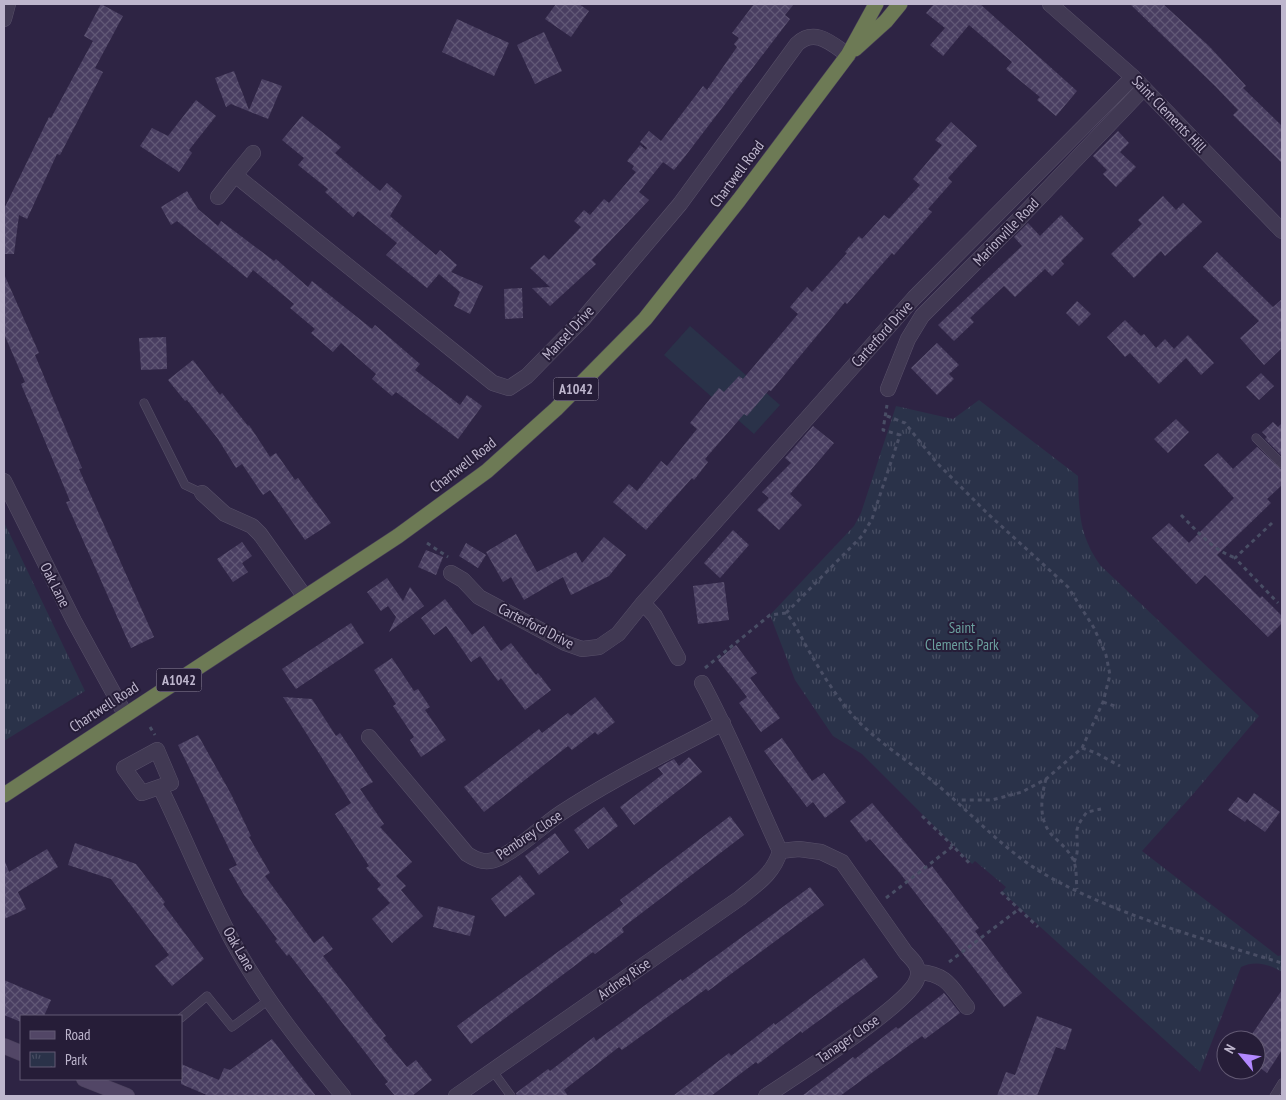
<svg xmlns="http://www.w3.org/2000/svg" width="1286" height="1100" viewBox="0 0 1286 1100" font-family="'PT Sans Narrow',sans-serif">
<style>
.green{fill:#2a3249}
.park{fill:url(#park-tufts)}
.building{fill:url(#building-cross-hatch)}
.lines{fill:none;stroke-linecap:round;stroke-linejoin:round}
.lane-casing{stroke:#59516a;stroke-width:9}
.street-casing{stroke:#59516a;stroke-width:16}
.secondary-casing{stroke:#483f59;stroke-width:16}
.highway-casing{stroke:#463d57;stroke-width:16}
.path{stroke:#494e65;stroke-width:3;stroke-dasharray:4 4;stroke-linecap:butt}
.lane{stroke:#413953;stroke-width:8}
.street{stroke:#413953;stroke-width:15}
.secondary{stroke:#524666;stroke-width:15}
.highway{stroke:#6d7a55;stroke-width:15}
.labels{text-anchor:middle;stroke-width:4;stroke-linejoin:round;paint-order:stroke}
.shield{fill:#261d38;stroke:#9088a0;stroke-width:1}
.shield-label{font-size:14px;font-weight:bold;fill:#beb6cd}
.street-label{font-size:15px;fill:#beb6cd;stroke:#261d38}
.park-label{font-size:15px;fill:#6ba09e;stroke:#261d38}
</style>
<defs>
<pattern id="park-tufts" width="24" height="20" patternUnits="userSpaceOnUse" patternTransform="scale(1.25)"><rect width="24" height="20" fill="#2a3249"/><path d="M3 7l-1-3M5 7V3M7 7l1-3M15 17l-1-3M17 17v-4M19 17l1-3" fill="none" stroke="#474d62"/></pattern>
<pattern id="building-cross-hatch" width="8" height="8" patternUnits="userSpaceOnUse" patternTransform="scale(1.25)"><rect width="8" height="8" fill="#493e61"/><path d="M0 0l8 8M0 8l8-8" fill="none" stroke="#615876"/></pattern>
</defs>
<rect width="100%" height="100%" fill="#2e2444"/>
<path class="green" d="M 690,326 L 780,405 L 754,434 L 664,355 Z"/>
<path class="park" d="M 979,400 L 1078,476 C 1079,512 1079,535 1100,565 L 1259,716 L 1194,793 L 1142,851 L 1278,956 L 1282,955 L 1282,972 C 1269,964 1255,960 1241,967 L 1200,1072 L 1002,892 L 1006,887 L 975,861 L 972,864 L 862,754 L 833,736 L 795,680 L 770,615 L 854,526 L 861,513 L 896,406 L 953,419 Z
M 4,522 L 85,691 L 4,741 Z"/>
<path class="building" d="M 101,4 L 123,16 L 95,68 L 103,72 L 60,155 L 57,154 L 27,219 L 19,215 L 14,254 L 4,254 L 4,209 L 49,117 L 51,118 L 93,41 L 84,36 Z
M 556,4 L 579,4 L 589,11 L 571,37 L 545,19 Z
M 754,4 L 794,4 L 785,15 L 790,19 L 683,159 L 674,170 L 663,162 L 639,192 L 649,200 L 592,260 L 596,264 L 550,306 L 532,288 L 550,287 L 530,268 L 544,255 L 549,260 L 581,227 L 574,221 L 584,210 L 590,215 L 604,199 L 609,203 L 636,172 L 632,169 L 634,166 L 627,161 L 640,145 L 646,150 L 647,148 L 640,142 L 649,131 L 661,141 L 703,86 L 707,90 L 737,47 L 734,44 L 739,38 L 732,33 Z
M 934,4 L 980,4 L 1077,91 L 1056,116 L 1037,100 L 1040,97 L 1006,69 L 1012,62 L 969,25 L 943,56 L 930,45 L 945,28 L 926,13 Z
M 1130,4 L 1163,4 L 1209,46 L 1246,86 L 1243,88 L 1282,126 L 1282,163 L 1233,115 L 1238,110 L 1215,86 Z
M 457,19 L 509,43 L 494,76 L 442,52 Z
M 544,32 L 562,71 L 535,84 L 517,45 Z
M 234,71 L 249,110 L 262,79 L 282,86 L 268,119 L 231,104 L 226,107 L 215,78 Z
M 196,100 L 216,116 L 189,150 L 192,153 L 179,172 L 140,146 L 152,128 L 168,136 Z
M 302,116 L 341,147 L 335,153 L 380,191 L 387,183 L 402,196 L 390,216 L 436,255 L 440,250 L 457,265 L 451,272 L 483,286 L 470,314 L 454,306 L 460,292 L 439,274 L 427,288 L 386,255 L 397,243 L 358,211 L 353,217 L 325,192 L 328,189 L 298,165 L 304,158 L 282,140 Z
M 951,122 L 977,146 L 948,178 L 952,182 L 928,209 L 932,212 L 894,255 L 892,253 L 847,304 L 845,302 L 771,391 L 769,390 L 747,416 L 744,414 L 705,459 L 708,462 L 694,480 L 692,478 L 646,530 L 613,502 L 629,484 L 637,491 L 661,461 L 667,466 L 697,429 L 690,423 L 719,388 L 724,392 L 739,376 L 743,379 L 798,314 L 790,307 L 807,287 L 812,292 L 847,253 L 845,252 L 859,236 L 862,239 L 884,215 L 889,219 L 920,185 L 913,179 L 942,145 L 935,140 Z
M 1118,131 L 1129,143 L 1120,152 L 1136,167 L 1116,187 L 1103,174 L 1107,170 L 1093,156 Z
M 187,191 L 198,209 L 218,226 L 221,221 L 274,261 L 276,259 L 308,287 L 312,281 L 372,329 L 375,325 L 420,364 L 415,370 L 460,405 L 467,395 L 482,406 L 458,439 L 396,392 L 392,396 L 372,379 L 376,374 L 341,343 L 333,352 L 311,333 L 315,329 L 290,308 L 294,304 L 253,270 L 247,278 L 177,221 L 171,225 L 161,207 Z
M 1163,196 L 1176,210 L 1183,203 L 1202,222 L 1165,256 L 1161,251 L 1134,278 L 1111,254 L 1142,224 L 1138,220 Z
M 1061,215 L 1084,239 L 1061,261 L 1064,264 L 1052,276 L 1045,269 L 1015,297 L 1004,286 L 970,318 L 974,322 L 954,341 L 938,325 L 1022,246 L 1014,237 L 1028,223 L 1040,236 Z
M 1217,252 L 1273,307 L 1282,299 L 1282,348 L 1264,365 L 1240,338 L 1259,321 L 1203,267 Z
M 4,274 L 39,353 L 35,355 L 82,468 L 79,469 L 154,637 L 131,648 L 66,502 L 70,501 L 21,384 L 25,382 L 4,334 Z
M 522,288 L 523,318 L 505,319 L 504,289 Z
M 1077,301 L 1091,314 L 1079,326 L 1066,313 Z
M 1125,320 L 1141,336 L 1144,334 L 1156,348 L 1165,339 L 1174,349 L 1188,335 L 1214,363 L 1201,375 L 1186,358 L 1159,384 L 1130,353 L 1125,357 L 1107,337 Z
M 166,337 L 167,369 L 141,370 L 139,338 Z
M 937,343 L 959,365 L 949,374 L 954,379 L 937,395 L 911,368 Z
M 193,360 L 220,395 L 222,393 L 248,426 L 249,425 L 270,457 L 276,453 L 295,480 L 298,478 L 331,523 L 305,540 L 270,490 L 263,495 L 242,464 L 236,468 L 218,439 L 187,400 L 185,401 L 168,380 Z
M 1261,373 L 1274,386 L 1259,400 L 1246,387 Z
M 1176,419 L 1189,432 L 1168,453 L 1154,439 Z
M 1273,422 L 1278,427 L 1282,423 L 1282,456 L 1265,439 L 1267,437 L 1262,432 Z
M 813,426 L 834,443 L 790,494 L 802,505 L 779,530 L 757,510 L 769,498 L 762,492 L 791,463 L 785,458 Z
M 1257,447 L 1282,470 L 1282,485 L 1267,499 L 1271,503 L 1217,555 L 1260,598 L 1262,596 L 1282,616 L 1282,623 L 1268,637 L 1205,575 L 1196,584 L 1152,538 L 1169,523 L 1189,543 L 1234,498 L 1204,465 L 1218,453 L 1233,469 Z
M 733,530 L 749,545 L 720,578 L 704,563 Z
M 516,534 L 537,572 L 576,552 L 582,563 L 604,537 L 626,555 L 609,576 L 571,595 L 563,577 L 524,600 L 511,577 L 503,582 L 486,552 Z
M 242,542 L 252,556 L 242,563 L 248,572 L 233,582 L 217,559 Z
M 466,543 L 486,555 L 478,568 L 459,556 Z
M 426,550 L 443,557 L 436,575 L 418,567 Z
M 387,578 L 403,601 L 410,587 L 424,606 L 389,632 L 396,617 L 388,606 L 381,611 L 367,592 Z
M 724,582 L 729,620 L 698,624 L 693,586 Z
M 445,599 L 472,635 L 484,626 L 501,651 L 511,643 L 536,675 L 538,673 L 551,690 L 525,710 L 501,678 L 498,681 L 480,656 L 471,662 L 446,626 L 434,635 L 421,618 Z
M 351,623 L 364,643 L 296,689 L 282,669 Z
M 736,645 L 757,673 L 750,678 L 780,718 L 761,732 L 739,703 L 747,697 L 718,660 Z
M 392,658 L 414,691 L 418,689 L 430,707 L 425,710 L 446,740 L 421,757 L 410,740 L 414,737 L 393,706 L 396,704 L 374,670 Z
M 283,697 L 312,699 L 336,736 L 340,733 L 373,782 L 360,789 L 384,824 L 380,827 L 412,862 L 396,876 L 406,886 L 401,890 L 423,916 L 392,943 L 372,919 L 390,903 L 377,889 L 381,885 L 366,868 L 369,866 L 335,814 L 351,803 Z
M 595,697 L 615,722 L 598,735 L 595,732 L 572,750 L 568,746 L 484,812 L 464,787 L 539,729 L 542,733 L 568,713 L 571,716 Z
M 198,735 L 231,794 L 251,836 L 249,837 L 270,873 L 265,876 L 314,943 L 323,936 L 333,949 L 323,956 L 386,1036 L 383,1038 L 407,1067 L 416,1060 L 432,1080 L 412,1096 L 395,1096 L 385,1084 L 388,1082 L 289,954 L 287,956 L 275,941 L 277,939 L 244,895 L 229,869 L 237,865 L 178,745 Z
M 782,738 L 812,781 L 824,773 L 846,802 L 825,818 L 813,802 L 807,807 L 764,751 Z
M 689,757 L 702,772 L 634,825 L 620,807 L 663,774 L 658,768 L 674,759 L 679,766 Z
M 1254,793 L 1280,812 L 1265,832 L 1247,819 L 1245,822 L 1228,810 L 1238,797 L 1247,803 Z
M 872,803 L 928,869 L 932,866 L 979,928 L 975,931 L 1022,993 L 1004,1007 L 899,872 L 870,839 L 866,842 L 850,821 Z
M 604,807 L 618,826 L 588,849 L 574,830 Z
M 730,816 L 744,835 L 622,928 L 624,932 L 595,954 L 593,952 L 471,1044 L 457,1026 L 623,904 L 620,900 Z
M 555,833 L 569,852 L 539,875 L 525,856 Z
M 75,843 L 136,864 L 165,902 L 163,904 L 204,959 L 172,986 L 155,966 L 169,955 L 111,879 L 68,865 Z
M 47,849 L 58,867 L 18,892 L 26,909 L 4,919 L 4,859 L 9,872 Z
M 520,875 L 535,894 L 505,917 L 491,899 Z
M 810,887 L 824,905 L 708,991 L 706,989 L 622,1050 L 619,1047 L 564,1090 L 568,1096 L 517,1096 L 516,1093 L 548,1069 L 550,1071 L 594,1037 L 596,1041 L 681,979 L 682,981 Z
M 438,906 L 475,916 L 470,936 L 433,927 Z
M 864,958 L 878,977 L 802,1033 L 801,1031 L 758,1064 L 756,1062 L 711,1096 L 673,1096 L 729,1053 L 731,1056 L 774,1023 L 775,1025 Z
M 4,980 L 51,1000 L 44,1016 L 21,1016 L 21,1022 L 4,1015 Z
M 1282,990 L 1282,1050 L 1267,1073 L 1256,1065 L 1256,1040 L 1248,1040 Z
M 944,993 L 960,1013 L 925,1039 L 922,1036 L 840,1096 L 802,1096 L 853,1057 L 855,1059 L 896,1027 L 898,1029 Z
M 1037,1016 L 1072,1029 L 1065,1050 L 1056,1047 L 1037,1096 L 997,1096 L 1006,1072 L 1015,1075 Z
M 272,1039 L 316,1096 L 209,1096 L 181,1084 L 181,1064 L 219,1080 L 224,1068 L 230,1070 Z"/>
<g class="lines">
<g class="lane-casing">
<path id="lane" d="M 144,403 L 185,485 L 202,493
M 1256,438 L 1282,464
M 181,1018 L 207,996 L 232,1027 L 270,999
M 492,1070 L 511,1096
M 1274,1096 L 1282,1083"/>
</g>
<g class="street-casing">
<path id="street" d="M 1050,4 L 1133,77 L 1282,231
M 4,19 L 8,4
M 253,153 L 235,175 L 493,383 L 509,388 L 527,376 L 582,320 L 680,204 L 797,44 C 815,27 832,44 848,55
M 218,197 L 235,175
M 888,389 L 908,339 L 922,316 L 1020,218 L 1144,88
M 4,481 L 74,621 L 125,714
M 202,493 L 225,514 L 252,526 L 260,534 L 305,597
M 451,573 L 463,580 L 479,597 L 565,643 L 582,649 L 599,647 L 618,634 L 643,603
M 678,658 L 655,616 L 643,603 L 914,298 L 1133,77
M 702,683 C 732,738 754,795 780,851
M 369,737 L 467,854 C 478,861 487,864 499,858 C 522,847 540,827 561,813 C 612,779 669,752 723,723
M 157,750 L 171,783 L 142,793 L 124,768 Z
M 160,787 C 185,838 206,892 233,942 C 263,997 304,1048 343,1096
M 919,972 C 947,974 951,987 967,1007
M 456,1096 L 740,898 C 757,884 774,873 780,851
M 766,1096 C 793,1078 910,1004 917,979 C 921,968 914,961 906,953 L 842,862 L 821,852 L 799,849 L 780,851"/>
</g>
<g class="secondary-casing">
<path id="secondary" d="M 4,1046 L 21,1053
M 84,1079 L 127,1096"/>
</g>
<g class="highway-casing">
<path id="highway" d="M 855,49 L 886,21 L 900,4
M 4,795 L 398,536 L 487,471 L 556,409 L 645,319 L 739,200 L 848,55 L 876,4"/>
</g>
<path class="path" d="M 887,416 L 905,423 L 937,463 L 987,513 L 1068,587 L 1094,628 L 1106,655 L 1110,675 L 1103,702 L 1082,748 L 1046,779 L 1022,792 L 992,800 L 957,800
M 1181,515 C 1198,532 1212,549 1235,558
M 1272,523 L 1235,558 L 1278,603
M 427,543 L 448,557
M 786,613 L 862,536 L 872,519 L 900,435 L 883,430 L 887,405
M 705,668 L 770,615 L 786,613 C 796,624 801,638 809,651 C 822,674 838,699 856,719 C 880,744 909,761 935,783 C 969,811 999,845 1036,869 C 1103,911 1206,940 1282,963
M 1103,702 L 1117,707
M 150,727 L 155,735
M 1082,748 L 1096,753 L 1120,766
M 1046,779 C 1041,797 1038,820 1052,835 C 1060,843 1070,851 1074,862 C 1077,870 1076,881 1077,889
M 922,816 L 953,846
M 1074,862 C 1080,850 1076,842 1077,830 C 1078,824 1083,817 1087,812 L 1101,809
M 1001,892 L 1019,909
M 886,898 L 953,846 L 971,865
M 949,962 L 1019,909 L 1038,927"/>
<use href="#lane" class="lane"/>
<use href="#street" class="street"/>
<use href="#secondary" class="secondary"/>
<use href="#highway" class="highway"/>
</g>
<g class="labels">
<g class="shield">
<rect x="553.5" y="377.5" width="45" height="23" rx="4"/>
<rect x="156.5" y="668.5" width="45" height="23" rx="4"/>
</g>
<g class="shield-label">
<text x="576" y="394">A1042</text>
<text x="179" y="685">A1042</text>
</g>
<g class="street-label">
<text transform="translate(1169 114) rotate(46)" y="5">Saint Clements Hill</text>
<text transform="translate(737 174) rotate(-53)" y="5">Chartwell Road</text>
<text transform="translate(1006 232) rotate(-46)" y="5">Marionville Road</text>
<text transform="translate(568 333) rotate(-47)" y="5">Mansel Drive</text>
<text transform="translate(882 334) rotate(-48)" y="5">Carterford Drive</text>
<text transform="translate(463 465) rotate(-38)" y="5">Chartwell Road</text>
<text transform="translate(55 585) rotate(63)" y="5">Oak Lane</text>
<text transform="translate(536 626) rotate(27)" y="5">Carterford Drive</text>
<text transform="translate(104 707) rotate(-33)" y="5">Chartwell Road</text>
<text transform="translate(529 835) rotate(-34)" y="5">Pembrey Close</text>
<text transform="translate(239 949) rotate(60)" y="5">Oak Lane</text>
<text transform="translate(624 979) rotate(-35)" y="5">Ardney Rise</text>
<text transform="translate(848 1039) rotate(-35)" y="5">Tanager Close</text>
</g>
<g class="park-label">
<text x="962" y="633">Saint<tspan x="962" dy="17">Clements Park</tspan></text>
</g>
</g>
<rect width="1286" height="1100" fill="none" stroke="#beb6cd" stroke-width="10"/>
<rect x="20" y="1015" width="162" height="65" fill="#261d38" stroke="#635a74"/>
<rect x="30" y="1031" width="25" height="8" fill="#524666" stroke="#635a74"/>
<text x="65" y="1040" font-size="15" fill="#beb6cd">Road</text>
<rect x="30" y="1052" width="25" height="15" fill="url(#park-tufts)" stroke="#635a74"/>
<text x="65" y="1065" font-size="15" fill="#beb6cd">Park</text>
<g transform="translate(1241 1055) rotate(299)"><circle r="24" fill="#261d38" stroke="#635a74"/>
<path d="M0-4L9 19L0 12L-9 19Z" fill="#b288ff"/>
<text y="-8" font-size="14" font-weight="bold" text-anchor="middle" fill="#beb6cd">N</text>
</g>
</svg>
